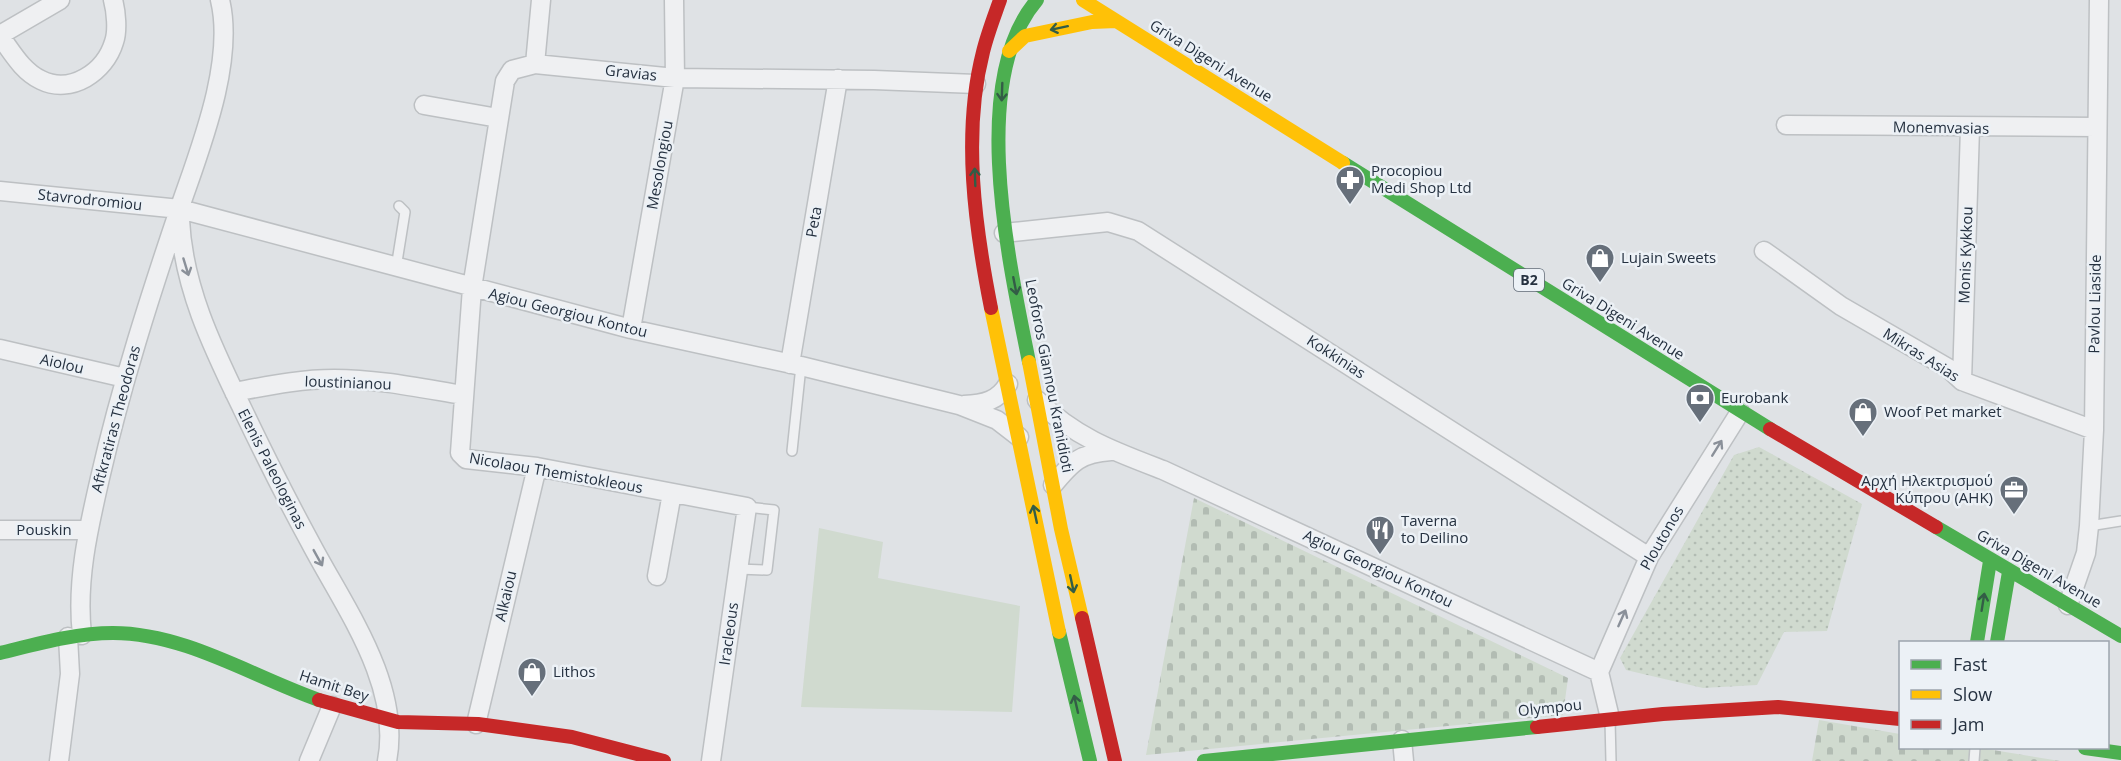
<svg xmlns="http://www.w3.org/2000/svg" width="2121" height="761" viewBox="0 0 2121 761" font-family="'Open Sans',sans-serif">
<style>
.grass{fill:#d0dacf}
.cemetery{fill:url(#cemetery-stones)}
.park{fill:url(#park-dots)}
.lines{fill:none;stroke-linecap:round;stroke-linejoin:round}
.lane-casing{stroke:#bdc0c3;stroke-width:12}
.street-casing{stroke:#bdc0c3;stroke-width:21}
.lane{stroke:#eff0f2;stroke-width:9}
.street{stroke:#eff0f2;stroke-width:18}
.fast{stroke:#4caf50;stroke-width:14}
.slow{stroke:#ffc107;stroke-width:14}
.jam{stroke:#c62828;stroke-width:14}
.oneway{stroke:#335d46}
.oneway2{stroke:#8a9099}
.labels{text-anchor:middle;stroke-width:5;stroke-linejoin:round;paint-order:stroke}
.shield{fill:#ecf1f6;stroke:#616b77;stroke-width:1.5}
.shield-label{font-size:14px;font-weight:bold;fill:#253140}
.street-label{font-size:15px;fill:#253140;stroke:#ecf1f6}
.poi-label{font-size:15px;fill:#253140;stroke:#ecf1f6;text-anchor:start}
</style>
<defs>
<pattern id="cemetery-stones" width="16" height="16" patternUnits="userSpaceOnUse" patternTransform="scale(1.5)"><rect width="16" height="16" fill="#d0dacf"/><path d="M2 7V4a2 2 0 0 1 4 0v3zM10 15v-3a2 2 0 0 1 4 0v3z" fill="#b2bcb3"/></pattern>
<pattern id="park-dots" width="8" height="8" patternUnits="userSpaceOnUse" patternTransform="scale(1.5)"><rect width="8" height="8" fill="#d0dacf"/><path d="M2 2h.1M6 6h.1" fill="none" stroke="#b2bcb3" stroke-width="1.8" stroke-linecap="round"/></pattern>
</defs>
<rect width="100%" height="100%" fill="#dfe2e5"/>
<path class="grass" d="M 819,528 L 883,542 L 878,578 L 1020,606 L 1012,712 L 801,707 Z"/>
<path class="cemetery" d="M 1194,498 L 1568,678 L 1563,715 L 1146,755 Z
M 1819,720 L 1900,734 L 1900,748 L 1981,748 L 2060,761 L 1812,761 Z"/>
<path class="park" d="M 1759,447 L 1862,504 L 1827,631 L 1784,632 L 1757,685 L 1703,688 L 1626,670 L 1620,658 L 1734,455 Z"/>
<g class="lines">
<g class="lane-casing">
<path id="lane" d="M 396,268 L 405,212 L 399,206
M 792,451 L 801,366
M 2089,526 L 2121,521
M 738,569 L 767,570 L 774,510 L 747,507
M 1610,720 L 1611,761
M 1974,761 L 1975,748"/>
</g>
<g class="street-casing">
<path id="street" d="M 0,35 L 60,0
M 0,36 C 12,52 22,71 41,80 C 71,95 105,72 114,42 C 118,31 116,11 113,0
M 535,64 L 541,0
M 424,105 L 498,118
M 1786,125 L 2097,127
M 0,191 L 180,209 L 631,329 L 801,366 L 959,405 L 997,420 L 1019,437
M 180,220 C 183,287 213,348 242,408 C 264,454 286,498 310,542 C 344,607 402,684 387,761
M 1004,233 L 1108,222 L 1138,231 L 1649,557
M 1764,251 L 1841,306 L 1948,368 L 1962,381 L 2094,430
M 631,329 L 675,78 L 674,0
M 0,349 L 125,378
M 790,364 L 838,79
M 1962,381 L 1970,128
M 234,392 C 267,386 300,379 334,379 C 378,379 420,388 463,395
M 1037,400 C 1076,438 1113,451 1163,470 L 1599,672 L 1610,718
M 964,405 C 984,404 998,401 1008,384
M 1053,485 C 1072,462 1080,453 1111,451
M 0,530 L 88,530
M 657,576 L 672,493
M 2068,605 L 2086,553 L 2089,526 L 2094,430 L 2099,0
M 82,635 C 76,582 88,530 100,478 C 121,386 150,296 180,207 C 200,149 235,62 220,0
M 1599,672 L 1649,557 L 1740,412
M 476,724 L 537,467
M 1402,740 L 1404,761
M 59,761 L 70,674 L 68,637
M 309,761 L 332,706
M 711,761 L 747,507 L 537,467 L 466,459 L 460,453 L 472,288 L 505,81 L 512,70 L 535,64 L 675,78 L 874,80 L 976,84"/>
</g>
<use href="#lane" class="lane"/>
<use href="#street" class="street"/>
<path class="fast" d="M 1343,163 L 1770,429
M 1029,362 C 1010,266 967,81 1037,0
M 1936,527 L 2121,636
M 1059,632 L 1090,761
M 1977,642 L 1990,561
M 1997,642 L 2009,572
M 0,653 C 37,644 75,633 113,633 C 185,633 253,677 319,700
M 2085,748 L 2121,753
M 1204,761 L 1537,727"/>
<path class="slow" d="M 1083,0 L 1343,163
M 1009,51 L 1025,36 L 1092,22 L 1116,21
M 991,308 L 1059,632
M 1029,362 L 1061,529 L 1082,618"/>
<path class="jam" d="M 991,308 C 975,227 962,134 983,52 C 987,35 994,17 1000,0
M 1770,429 L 1936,527
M 1082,618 L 1115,761
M 319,700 L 398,722 L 478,724 L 572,737 L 664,761
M 1537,727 L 1663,714 L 1778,707 L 1900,719"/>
</g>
<defs><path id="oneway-shaft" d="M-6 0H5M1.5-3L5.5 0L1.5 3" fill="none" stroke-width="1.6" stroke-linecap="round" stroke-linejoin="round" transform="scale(1.5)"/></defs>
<g class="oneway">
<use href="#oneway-shaft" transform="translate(1059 28) rotate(168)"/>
<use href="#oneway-shaft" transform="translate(1002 92) rotate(92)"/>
<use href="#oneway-shaft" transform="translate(975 177) rotate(-92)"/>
<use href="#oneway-shaft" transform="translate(1015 286) rotate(79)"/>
<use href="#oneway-shaft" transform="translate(1035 514) rotate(-102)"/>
<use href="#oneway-shaft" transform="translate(1072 584) rotate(78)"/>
<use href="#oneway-shaft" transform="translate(1983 602) rotate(-81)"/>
<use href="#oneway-shaft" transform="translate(1076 704) rotate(-103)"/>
</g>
<g class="oneway2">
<use href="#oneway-shaft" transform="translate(186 267) rotate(73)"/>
<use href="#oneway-shaft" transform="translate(1717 448) rotate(-58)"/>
<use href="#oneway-shaft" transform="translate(318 558) rotate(61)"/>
<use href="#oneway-shaft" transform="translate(1622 618) rotate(-66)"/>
</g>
<defs>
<g id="pharmacy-pin" transform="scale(1.5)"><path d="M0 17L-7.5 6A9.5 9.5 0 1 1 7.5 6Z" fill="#666f7a" stroke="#ecf1f6"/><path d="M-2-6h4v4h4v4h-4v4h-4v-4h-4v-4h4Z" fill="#fff"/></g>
<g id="shop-pin" transform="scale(1.5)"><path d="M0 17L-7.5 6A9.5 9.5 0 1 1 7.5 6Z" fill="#666f7a" stroke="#ecf1f6"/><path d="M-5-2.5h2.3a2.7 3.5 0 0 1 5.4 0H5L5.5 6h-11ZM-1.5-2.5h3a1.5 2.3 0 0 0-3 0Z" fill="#fff"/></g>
<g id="bank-pin" transform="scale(1.5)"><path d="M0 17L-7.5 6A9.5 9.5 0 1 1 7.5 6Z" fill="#666f7a" stroke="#ecf1f6"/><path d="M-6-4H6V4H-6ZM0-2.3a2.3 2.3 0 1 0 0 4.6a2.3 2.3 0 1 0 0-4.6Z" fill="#fff"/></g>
<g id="office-pin" transform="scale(1.5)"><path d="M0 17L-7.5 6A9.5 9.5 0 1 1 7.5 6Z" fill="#666f7a" stroke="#ecf1f6"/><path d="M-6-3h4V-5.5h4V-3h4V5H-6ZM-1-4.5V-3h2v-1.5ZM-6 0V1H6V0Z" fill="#fff"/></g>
<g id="restaurant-pin" transform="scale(1.5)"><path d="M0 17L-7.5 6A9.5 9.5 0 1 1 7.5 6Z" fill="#666f7a" stroke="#ecf1f6"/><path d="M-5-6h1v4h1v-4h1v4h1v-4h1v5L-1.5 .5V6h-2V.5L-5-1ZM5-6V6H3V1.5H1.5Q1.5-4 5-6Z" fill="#fff"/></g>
</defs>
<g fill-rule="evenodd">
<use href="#pharmacy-pin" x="1350" y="180"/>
<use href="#shop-pin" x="1600" y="258"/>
<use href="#bank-pin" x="1700" y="398"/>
<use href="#shop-pin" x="1863" y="412"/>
<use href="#office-pin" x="2014" y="490"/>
<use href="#restaurant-pin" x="1380" y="530"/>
<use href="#shop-pin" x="532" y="672"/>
</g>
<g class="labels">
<rect class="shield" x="1514" y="269" width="30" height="22" rx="4.5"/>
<g class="shield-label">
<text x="1529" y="285">B2</text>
</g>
<g class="street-label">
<text transform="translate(1211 61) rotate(32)" y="5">Griva Digeni Avenue</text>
<text transform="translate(631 73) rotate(6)" y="5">Gravias</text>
<text transform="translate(1941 128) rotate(1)" y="5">Monemvasias</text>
<text transform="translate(660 165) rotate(-80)" y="5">Mesolongiou</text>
<text transform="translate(90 200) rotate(6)" y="5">Stavrodromiou</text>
<text transform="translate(814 222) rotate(-80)" y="5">Peta</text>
<text transform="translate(1966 255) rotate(-88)" y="5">Monis Kykkou</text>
<text transform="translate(2095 304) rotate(-89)" y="5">Pavlou Liaside</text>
<text transform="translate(568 313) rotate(14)" y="5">Agiou Georgiou Kontou</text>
<text transform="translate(1623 319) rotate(32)" y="5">Griva Digeni Avenue</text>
<text transform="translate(1921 355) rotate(32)" y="5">Mikras Asias</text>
<text transform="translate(1336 357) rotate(33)" y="5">Kokkinias</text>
<text transform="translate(62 364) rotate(13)" y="5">Aiolou</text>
<text transform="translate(1049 376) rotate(79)" y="5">Leoforos Giannou Kranidioti</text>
<text transform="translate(348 383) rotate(2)" y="5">Ioustinianou</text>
<text transform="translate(116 419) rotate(-75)" y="5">Aftkratiras Theodoras</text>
<text transform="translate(272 469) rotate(63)" y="5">Elenis Paleologinas</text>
<text transform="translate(556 473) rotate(10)" y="5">Nicolaou Themistokleous</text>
<text x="44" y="535">Pouskin</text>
<text transform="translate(1662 538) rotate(-60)" y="5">Ploutonos</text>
<text transform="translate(1378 569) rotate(25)" y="5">Agiou Georgiou Kontou</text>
<text transform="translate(2039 569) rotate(30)" y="5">Griva Digeni Avenue</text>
<text transform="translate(506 596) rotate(-77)" y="5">Alkaiou</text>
<text transform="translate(729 634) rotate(-82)" y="5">Iracleous</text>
<text transform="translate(334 686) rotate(18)" y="5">Hamit Bey</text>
<text transform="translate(1550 708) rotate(-6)" y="5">Olympou</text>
</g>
<g class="poi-label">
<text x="1371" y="176">Procopiou<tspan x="1371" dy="17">Medi Shop Ltd</tspan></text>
<text x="1621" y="263">Lujain Sweets</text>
<text x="1721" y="403">Eurobank</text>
<text x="1884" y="417">Woof Pet market</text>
<text x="1993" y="486" text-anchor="end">Αρχή Ηλεκτρισμού<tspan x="1993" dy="17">Κύπρου (ΑΗΚ)</tspan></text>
<text x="1401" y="526">Taverna<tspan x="1401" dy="17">to Deilino</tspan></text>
<text x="553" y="677">Lithos</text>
</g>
</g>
<rect x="1899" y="641" width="210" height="108" fill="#ecf1f6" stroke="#9ca4ad" stroke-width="1.5"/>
<rect x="1911" y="660" width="30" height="9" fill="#4caf50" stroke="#9ca4ad" stroke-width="1.5"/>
<text x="1953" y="671" font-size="18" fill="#253140">Fast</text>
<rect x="1911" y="690" width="30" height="9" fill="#ffc107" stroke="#9ca4ad" stroke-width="1.5"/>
<text x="1953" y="701" font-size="18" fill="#253140">Slow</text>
<rect x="1911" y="720" width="30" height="9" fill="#c62828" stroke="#9ca4ad" stroke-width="1.5"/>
<text x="1953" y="731" font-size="18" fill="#253140">Jam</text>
</svg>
